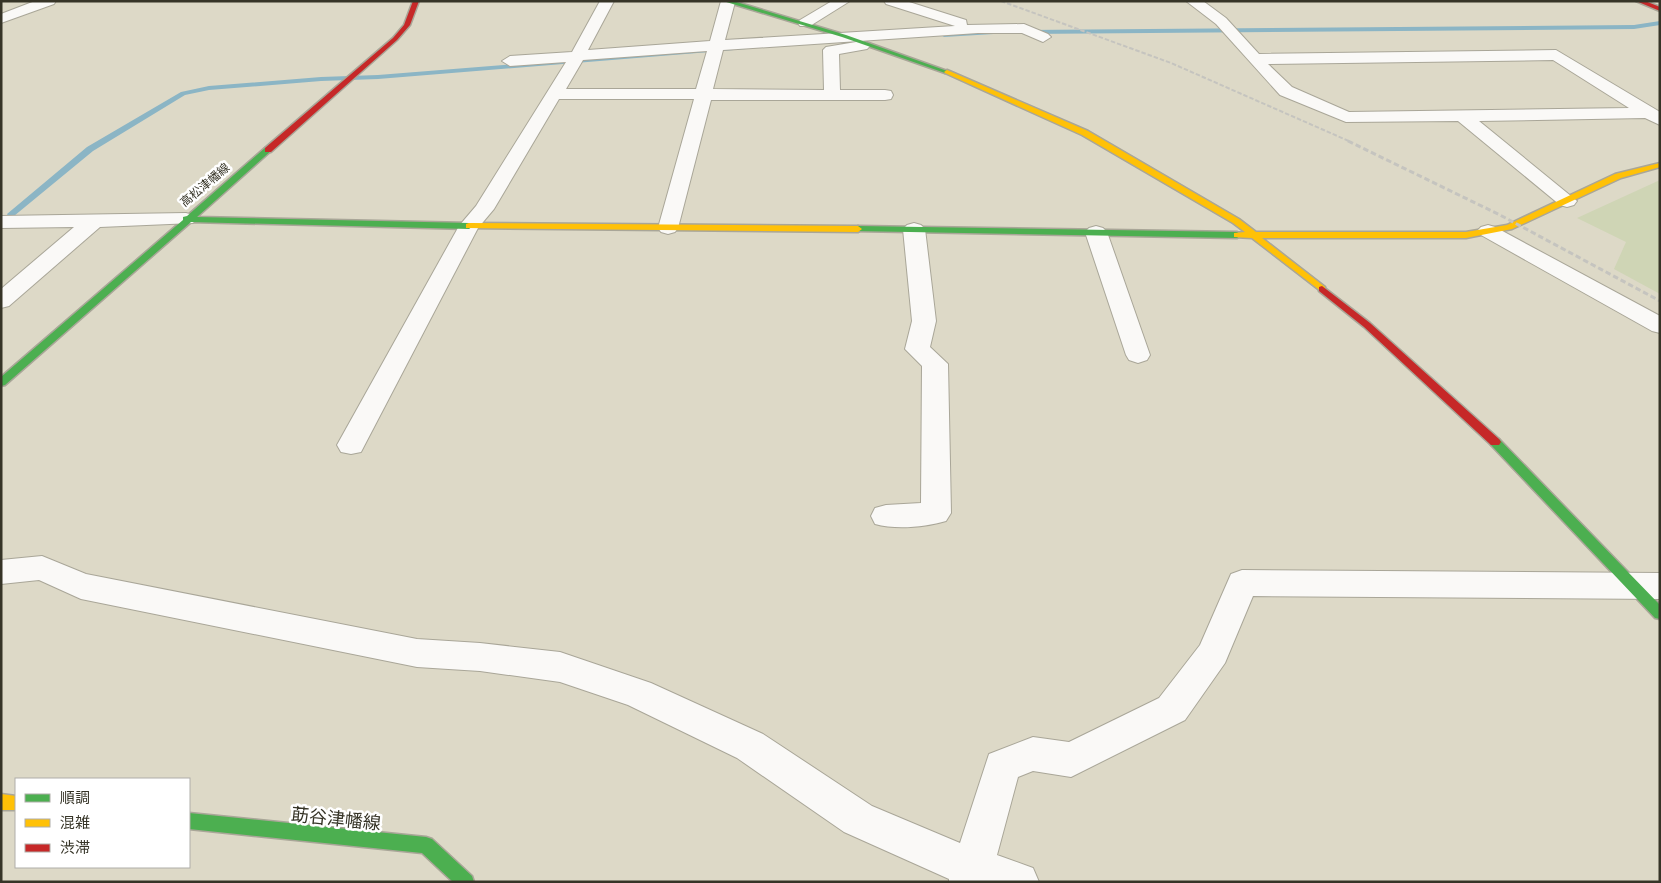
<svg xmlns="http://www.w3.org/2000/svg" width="1661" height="883" viewBox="0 0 1661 883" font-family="'Golos Text','Noto Sans JP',sans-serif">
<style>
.green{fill:#cfd5b5}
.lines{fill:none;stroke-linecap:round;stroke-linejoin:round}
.stream{fill:#8bb5c5;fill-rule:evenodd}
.street-casing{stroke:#a9a698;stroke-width:2}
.fast-casing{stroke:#a9a698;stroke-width:3}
.slow-casing{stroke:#a9a698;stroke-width:3}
.jam-casing{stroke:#a9a698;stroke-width:3}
.street{fill:#faf9f7;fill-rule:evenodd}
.fast{fill:#4caf50;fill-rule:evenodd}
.slow{fill:#ffc107;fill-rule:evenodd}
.jam{fill:#c62828;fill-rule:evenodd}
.rail-far1{stroke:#c5c4bf;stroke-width:2;stroke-dasharray:4.5 2;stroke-linecap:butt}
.rail{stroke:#c5c4bf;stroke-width:3;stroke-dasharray:5.5 3;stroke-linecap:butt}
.labels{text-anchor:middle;stroke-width:5;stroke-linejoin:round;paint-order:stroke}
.far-street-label{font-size:12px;fill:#363427;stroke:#fff}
.near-street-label{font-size:18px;fill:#363427;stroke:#fff}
</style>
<rect width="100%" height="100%" fill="#ddd9c7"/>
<path class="green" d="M 1660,180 L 1660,294 L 1614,269 L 1626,242 L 1577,218 Z"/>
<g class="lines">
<path class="stream" d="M 1660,21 L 1660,25 L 1634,29 L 1027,34 L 1024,32 L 1027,30 L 1634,25 Z
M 1008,30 L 1011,32 L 1010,33 L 944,37 L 941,35 L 944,33 Z
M 744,46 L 746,47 L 746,49 L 378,79 L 321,81 L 209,90 L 185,95 L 93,151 L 14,216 L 8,216 L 7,214 L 87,147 L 181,92 L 209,86 L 321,77 L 378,75 Z"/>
<g class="street-casing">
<path id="street" d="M 35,1 L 56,1 L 54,4 L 1,23 L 1,14 Z
M 600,1 L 614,1 L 588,50 L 710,41 L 721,1 L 735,2 L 725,40 L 955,26 L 886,4 L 884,1 L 906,1 L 966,20 L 967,25 L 1024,24 L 1048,34 L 1051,37 L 1043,42 L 1022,33 L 978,33 L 723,50 L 713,89 L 824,90 L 823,50 L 826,47 L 862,41 L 867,43 L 870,46 L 867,49 L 839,54 L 840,90 L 885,90 L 891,91 L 893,95 L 891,99 L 885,100 L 711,100 L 678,228 L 675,232 L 668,234 L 661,232 L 658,228 L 694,99 L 559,99 L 494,209 L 478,228 L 361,452 L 351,454 L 341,452 L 337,445 L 459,226 L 476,206 L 566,62 L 510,66 L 502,61 L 510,56 L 572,52 ZM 707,51 L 696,89 L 566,89 L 583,60 Z
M 832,1 L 850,1 L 810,26 L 800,26 L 798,23 L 800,20 Z
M 1186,1 L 1203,1 L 1226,18 L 1259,54 L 1556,50 L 1660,112 L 1660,125 L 1645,118 L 1479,121 L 1577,201 L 1574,205 L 1567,207 L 1560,205 L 1458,121 L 1346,122 L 1280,95 L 1216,24 ZM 1553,60 L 1629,108 L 1349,112 L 1292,87 L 1268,64 Z
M 186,213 L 193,215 L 196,219 L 193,223 L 100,227 L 9,306 L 1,308 L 1,289 L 74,227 L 1,228 L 1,216 Z
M 914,223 L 921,225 L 925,229 L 936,321 L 930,347 L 948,364 L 951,513 L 946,521 C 926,527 896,530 875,524 L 871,516 L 875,508 L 886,505 L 921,503 L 922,366 L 905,349 L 912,321 L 903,229 L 907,225 Z
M 1488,225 L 1495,227 L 1660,316 L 1660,333 L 1652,331 L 1481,235 L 1477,231 L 1481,227 Z
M 1096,226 L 1103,228 L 1107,232 L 1150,355 L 1147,360 L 1138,363 L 1129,360 L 1126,355 L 1085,232 L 1089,228 Z
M 42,556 L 86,574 L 417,639 L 480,643 L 560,652 L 651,683 L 763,734 L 872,806 L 960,843 L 989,754 L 1033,737 L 1069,742 L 1159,698 L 1200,645 L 1231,574 L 1242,570 L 1660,573 L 1660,599 L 1253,596 L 1225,663 L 1185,720 L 1071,777 L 1033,771 L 1018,777 L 997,855 L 1033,868 L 1039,882 L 949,882 L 949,879 L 844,832 L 737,758 L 628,705 L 560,682 L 480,671 L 417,667 L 81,599 L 39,580 L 1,584 L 1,560 Z"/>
</g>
<g class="fast-casing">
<path id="fast" d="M 723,1 L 733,1 L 846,35 L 950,72 L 945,73 L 842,37 Z
M 265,148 L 272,150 L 197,217 L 469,223 L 473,226 L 469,229 L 191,222 L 5,385 L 1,386 L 1,377 L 183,220 L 183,217 L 187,216 Z
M 858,226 L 1237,232 L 1241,235 L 1237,238 L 855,231 L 854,229 Z
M 1495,438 L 1499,439 L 1660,605 L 1660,619 L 1655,618 L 1491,445 L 1489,442 Z
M 189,813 L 426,837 L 432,839 L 472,876 L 474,882 L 453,882 L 422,853 L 189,829 Z"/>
</g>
<g class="slow-casing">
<path id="slow" d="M 947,70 L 1088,131 L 1239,219 L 1256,232 L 1466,232 L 1507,225 L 1615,174 L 1660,163 L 1660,167 L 1621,178 L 1512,229 L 1466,238 L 1262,238 L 1325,287 L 1325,291 L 1322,292 L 1252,238 L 1234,237 L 1234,233 L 1245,232 L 1233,223 L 1082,135 L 945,73 L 944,72 Z
M 469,223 L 858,226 L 862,229 L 858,232 L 466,228 L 466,224 Z
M 1,794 L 16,796 L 16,810 L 1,810 Z"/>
</g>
<g class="jam-casing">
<path id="jam" d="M 413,1 L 419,1 L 410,25 L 397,40 L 271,152 L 265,152 L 265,148 L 393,38 L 404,25 Z
M 1636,1 L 1645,1 L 1660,7 L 1660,11 Z
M 1322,286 L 1370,323 L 1499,439 L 1501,442 L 1499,445 L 1491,445 L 1364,327 L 1319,291 L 1319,287 Z"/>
</g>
<use href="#street" class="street"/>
<use href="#fast" class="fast"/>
<use href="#slow" class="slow"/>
<use href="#jam" class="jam"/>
<path class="rail-far1" d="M 1001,1 L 1171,63 L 1351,142"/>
<path class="rail" d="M 1348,141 L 1500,215 L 1660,301"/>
</g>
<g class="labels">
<g class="far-street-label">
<text transform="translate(205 185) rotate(-40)" y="4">高松津幡線</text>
</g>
<g class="near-street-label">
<text transform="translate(336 819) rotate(6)" y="6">莇谷津幡線</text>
</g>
</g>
<rect width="1661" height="883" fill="none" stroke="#363427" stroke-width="5"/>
<rect x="15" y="778" width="175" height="90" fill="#ffffff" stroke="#afaea9"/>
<rect x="25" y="794" width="25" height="8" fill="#4caf50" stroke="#afaea9"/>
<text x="60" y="803" font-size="15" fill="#363427">順調</text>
<rect x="25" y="819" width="25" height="8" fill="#ffc107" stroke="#afaea9"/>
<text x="60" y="828" font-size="15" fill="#363427">混雑</text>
<rect x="25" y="844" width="25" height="8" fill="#c62828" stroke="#afaea9"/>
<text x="60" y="853" font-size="15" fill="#363427">渋滞</text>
</svg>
